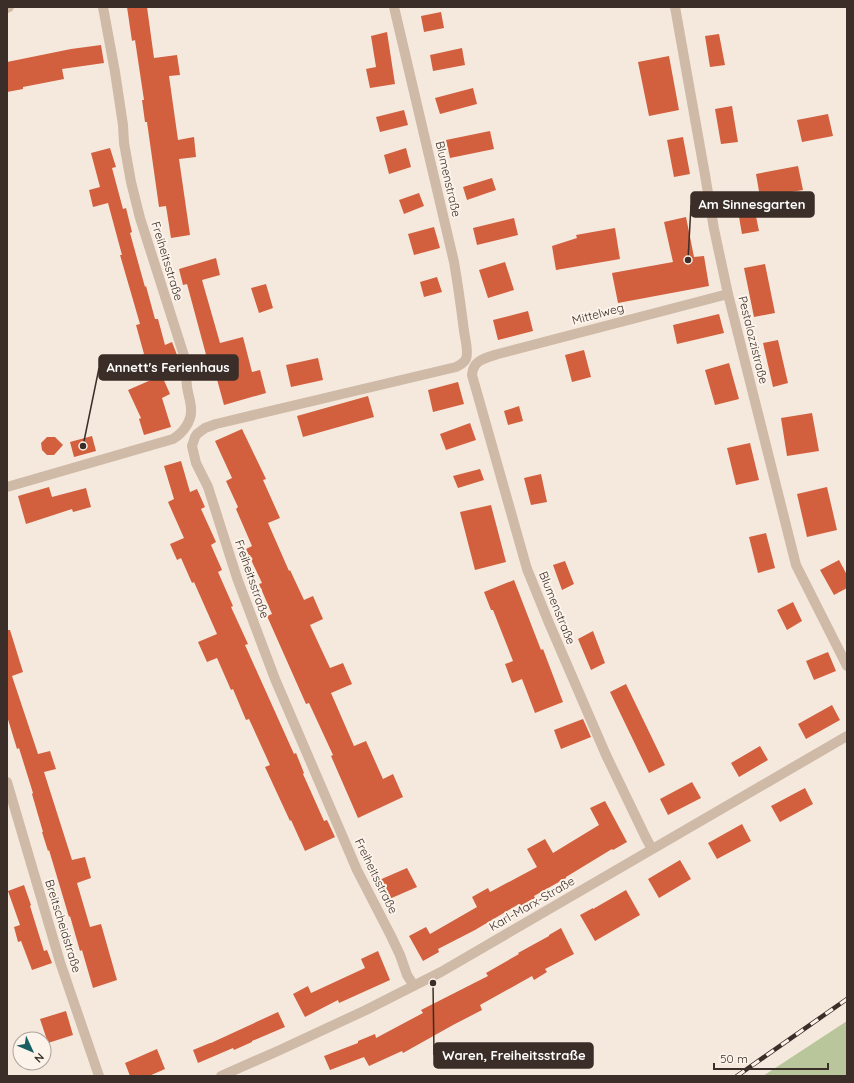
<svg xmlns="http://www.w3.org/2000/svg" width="854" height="1083" viewBox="0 0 854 1083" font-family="Quicksand,sans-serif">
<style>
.green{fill:#b9c69b}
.building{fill:#d25f3e}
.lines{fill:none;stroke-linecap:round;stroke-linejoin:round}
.minor{stroke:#cfb9a7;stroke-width:10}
.rail-casing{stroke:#3b2e28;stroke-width:4.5}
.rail{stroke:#fcf3ea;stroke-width:3;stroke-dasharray:9;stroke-linecap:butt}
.labels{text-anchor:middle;stroke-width:4;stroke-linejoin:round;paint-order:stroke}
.street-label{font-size:12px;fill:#3b2e28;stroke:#fcf3ea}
.leader{fill:none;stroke:#3b2e28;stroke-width:1.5}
.callout-dot{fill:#3b2e28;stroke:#fcf3ea;stroke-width:1.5}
.callout{fill:#3b2e28;stroke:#3b2e28;stroke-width:1.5}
.callout-label{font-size:13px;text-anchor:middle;font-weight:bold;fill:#fff}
</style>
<rect width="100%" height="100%" fill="#f5e9dd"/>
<path class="green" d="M 847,1021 L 847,1076 L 763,1076 Z"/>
<path class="building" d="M 127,7 L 147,7 L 154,58 L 177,55 L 180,75 L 169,76 L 178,140 L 194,137 L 196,157 L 179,159 L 190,235 L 171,238 L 166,206 L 159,207 L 147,122 L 145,122 L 142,100 L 144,100 L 135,40 L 132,41 Z
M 441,12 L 444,28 L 424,32 L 421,16 Z
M 387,32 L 395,84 L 370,88 L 366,69 L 376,67 L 371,36 Z
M 719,34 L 725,65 L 710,67 L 705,36 Z
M 101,45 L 104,63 L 62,69 L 64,79 L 23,87 L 23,89 L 7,92 L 7,62 L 71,49 Z
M 462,48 L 465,65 L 433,71 L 430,55 Z
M 669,56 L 679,110 L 649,116 L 638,62 Z
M 473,88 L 477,104 L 440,114 L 435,98 Z
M 732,106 L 738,142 L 721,144 L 715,109 Z
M 404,110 L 408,125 L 380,132 L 376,117 Z
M 828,114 L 833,136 L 802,142 L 797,120 Z
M 490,131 L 494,149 L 450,158 L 446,140 Z
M 683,137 L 690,174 L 674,177 L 667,140 Z
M 110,148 L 116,167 L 112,168 L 123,209 L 126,208 L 132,232 L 130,233 L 145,287 L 146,286 L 155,319 L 158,319 L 165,345 L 172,342 L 179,360 L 159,369 L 170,394 L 162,398 L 171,427 L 144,435 L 139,419 L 141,418 L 128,390 L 151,380 L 140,356 L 144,354 L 136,325 L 140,324 L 120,255 L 122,255 L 108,203 L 93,207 L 89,190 L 100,187 L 91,153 Z
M 406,148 L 411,167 L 389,174 L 384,155 Z
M 798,166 L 803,190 L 760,197 L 756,174 Z
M 492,178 L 496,190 L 467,200 L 463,187 Z
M 419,193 L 424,206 L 404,214 L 399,200 Z
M 752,197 L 759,231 L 742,234 L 736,200 Z
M 686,217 L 694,257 L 704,256 L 709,286 L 618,303 L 612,273 L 673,262 L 664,222 Z
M 514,218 L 518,235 L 477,245 L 473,228 Z
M 434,227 L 440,248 L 414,255 L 408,234 Z
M 615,228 L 620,259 L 556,270 L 552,246 L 577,238 L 576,235 Z
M 216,258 L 220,275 L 202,280 L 220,343 L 243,337 L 252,372 L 260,370 L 266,393 L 224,405 L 212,361 L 208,362 L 187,284 L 183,285 L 179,269 Z
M 505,262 L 514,290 L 488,298 L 479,270 Z
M 765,264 L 775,313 L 754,317 L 744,268 Z
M 437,277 L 442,292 L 424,297 L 420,282 Z
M 266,284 L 273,308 L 259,313 L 251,288 Z
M 528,311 L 533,331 L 498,340 L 493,320 Z
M 719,314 L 724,333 L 677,344 L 673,325 Z
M 778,340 L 788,383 L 773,387 L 763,343 Z
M 584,350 L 591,377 L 572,382 L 565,355 Z
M 318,358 L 323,380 L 291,387 L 286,365 Z
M 729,363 L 739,399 L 715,405 L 705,370 Z
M 458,382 L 464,404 L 433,412 L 428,390 Z
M 368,396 L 374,417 L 303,437 L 297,416 Z
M 519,406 L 523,421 L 508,425 L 504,411 Z
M 812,413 L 819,451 L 787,456 L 781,418 Z
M 470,423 L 476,440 L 446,450 L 440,434 Z
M 242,429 L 266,479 L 263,480 L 280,518 L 268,523 L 289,571 L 290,570 L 304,600 L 313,596 L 323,619 L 310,625 L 330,668 L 343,663 L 352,684 L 331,693 L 354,746 L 366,741 L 383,779 L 393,774 L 403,797 L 358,818 L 331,756 L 333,755 L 309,703 L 306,704 L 267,616 L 272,614 L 259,584 L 262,583 L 246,549 L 252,546 L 236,509 L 238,507 L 226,481 L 232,478 L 215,441 Z
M 92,436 L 96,451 L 74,457 L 70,442 Z
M 47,437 L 55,437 L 63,445 L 54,455 L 47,455 L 42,450 L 41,443 Z
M 750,443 L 759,480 L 736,485 L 727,448 Z
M 181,461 L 190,492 L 197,489 L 205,507 L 201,509 L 216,542 L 211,545 L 222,570 L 218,572 L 233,606 L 231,607 L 248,644 L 245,645 L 294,754 L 296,753 L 304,773 L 303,774 L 324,821 L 327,820 L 335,837 L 305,851 L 291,820 L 290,821 L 265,767 L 270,765 L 249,719 L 246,720 L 233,689 L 231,690 L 217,658 L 207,662 L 198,642 L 217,634 L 194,582 L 192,583 L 181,558 L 177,560 L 170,544 L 184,538 L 168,502 L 174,499 L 164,466 Z
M 480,469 L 484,480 L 458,488 L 453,476 Z
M 541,474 L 547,502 L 531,505 L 524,478 Z
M 49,487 L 52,497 L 86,488 L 91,507 L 73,512 L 72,509 L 26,524 L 18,496 Z
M 827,487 L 837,530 L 807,537 L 797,494 Z
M 491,505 L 506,562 L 475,570 L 460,512 Z
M 766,533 L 775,568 L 758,573 L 749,537 Z
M 839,560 L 847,575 L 847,588 L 834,595 L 820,570 Z
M 565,561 L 574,584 L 562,590 L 553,565 Z
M 514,580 L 541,650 L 543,649 L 563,702 L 535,713 L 522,679 L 512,683 L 505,664 L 513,661 L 493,610 L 491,610 L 484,592 Z
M 793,602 L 802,621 L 787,630 L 777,610 Z
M 7,630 L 10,630 L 23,672 L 12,676 L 38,754 L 50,751 L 56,769 L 44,772 L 72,860 L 85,857 L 91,878 L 77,883 L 90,927 L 101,924 L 117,980 L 93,988 L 82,950 L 80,951 L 70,916 L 69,917 L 49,850 L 48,851 L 42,832 L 43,832 L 32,794 L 33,793 L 19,748 L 17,749 L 7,716 Z
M 593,631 L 605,663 L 591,670 L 578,639 Z
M 828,652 L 836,671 L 814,680 L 806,661 Z
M 626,684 L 665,765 L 649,773 L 610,692 Z
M 832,705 L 840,720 L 806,739 L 798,724 Z
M 583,719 L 591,737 L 561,749 L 554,730 Z
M 760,746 L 768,760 L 739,777 L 731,763 Z
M 692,782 L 701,798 L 668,815 L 660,799 Z
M 805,788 L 813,804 L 780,822 L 771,806 Z
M 605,801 L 627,842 L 613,850 L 612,849 L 566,877 L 566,878 L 534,896 L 535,898 L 520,906 L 519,904 L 475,930 L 438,949 L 439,952 L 423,961 L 409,936 L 426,927 L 430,934 L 477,907 L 472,897 L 488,888 L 490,892 L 537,867 L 527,849 L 545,839 L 553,853 L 599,825 L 590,808 Z
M 742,824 L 751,841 L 717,859 L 708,843 Z
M 680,860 L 691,879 L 659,898 L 648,879 Z
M 407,868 L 417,887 L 387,900 L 377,881 Z
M 24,885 L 31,905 L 30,906 L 44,951 L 47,950 L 52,963 L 32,970 L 21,941 L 18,942 L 14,927 L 20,925 L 8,891 Z
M 626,890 L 640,915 L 595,941 L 580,915 L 593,908 L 593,909 Z
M 561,928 L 574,954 L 545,969 L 547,972 L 534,980 L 532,976 L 480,1005 L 482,1010 L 453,1025 L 403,1053 L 402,1051 L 369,1066 L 364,1057 L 330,1070 L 324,1056 L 358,1043 L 358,1041 L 375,1034 L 376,1038 L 423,1013 L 421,1010 L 488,976 L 486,973 L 519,954 L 518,953 L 549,936 L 549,935 Z
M 378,951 L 390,980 L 339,1003 L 338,1000 L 305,1017 L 293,994 L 308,986 L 311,993 L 365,968 L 361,959 Z
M 66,1011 L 73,1035 L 48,1043 L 40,1019 Z
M 278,1012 L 285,1027 L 252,1041 L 252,1042 L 234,1050 L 233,1048 L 198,1063 L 193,1050 L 210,1043 L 211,1043 Z
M 157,1049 L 165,1069 L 149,1076 L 130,1076 L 125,1063 Z"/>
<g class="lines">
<path class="minor" d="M 394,7 L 454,262 C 458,285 461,307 464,331 C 465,339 469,351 466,359 C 464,363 460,365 456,367 L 216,424 L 205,428 L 197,434 L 195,437 L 192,446 L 196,463 L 208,487 L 237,578 L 275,679 L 357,870 L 391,936 L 400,955 L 407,975 L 414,986
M 675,7 L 705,175 L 714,229 L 728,294 L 796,565 L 847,666
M 7,8 L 9,7
M 7,487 L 173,439 C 183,433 192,421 191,409 C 191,402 188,394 187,387 C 186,379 187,371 186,362 L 140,218 L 131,182 L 124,143 L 123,125 L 115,72 L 103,7
M 7,782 L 60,962 L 99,1076
M 652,849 L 646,838 L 606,755 L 549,623 L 527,569 L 472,375 C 473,360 485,358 498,354 L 728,294
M 221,1076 L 280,1050 L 366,1010 L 441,972 L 847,736"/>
<g class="rail-casing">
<path id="rail" d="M 737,1076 L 847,999"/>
</g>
<use href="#rail" class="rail"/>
</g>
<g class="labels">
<g class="street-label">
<text transform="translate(448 179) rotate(77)" y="4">Blumenstraße</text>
<text transform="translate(167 261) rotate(73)" y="4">Freiheitsstraße</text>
<text transform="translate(598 314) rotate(-15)" y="4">Mittelweg</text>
<text transform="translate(753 340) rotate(76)" y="4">Pestalozzistraße</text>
<text transform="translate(252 579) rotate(71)" y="4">Freiheitsstraße</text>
<text transform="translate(557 608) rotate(68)" y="4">Blumenstraße</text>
<text transform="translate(376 876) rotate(64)" y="4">Freiheitsstraße</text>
<text transform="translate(532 904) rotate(-30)" y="4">Karl-Marx-Straße</text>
<text transform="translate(63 926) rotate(73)" y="4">Breitscheidstraße</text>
</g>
</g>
<path class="leader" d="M688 260L691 205M83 446L99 368M433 983L434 1055"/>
<g class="callout-dot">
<circle cx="688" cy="260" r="4"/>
<circle cx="83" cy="446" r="4"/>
<circle cx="433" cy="983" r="4"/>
</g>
<g class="callout">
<rect x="691" y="192" width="123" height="25" rx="4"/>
<rect x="99" y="355" width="139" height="25" rx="4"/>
<rect x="434" y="1043" width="159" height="25" rx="4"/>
</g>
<g class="callout-label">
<text x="752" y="209">Am Sinnesgarten</text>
<text x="168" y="372">Annett's Ferienhaus</text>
<text x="514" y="1060">Waren, Freiheitsstraße</text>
</g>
<rect width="854" height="1083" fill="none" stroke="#3b2e28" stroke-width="16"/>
<g transform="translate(32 1051) rotate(134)"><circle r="19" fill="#fcf3ea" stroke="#afa49c"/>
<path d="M0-3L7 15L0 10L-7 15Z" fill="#195e61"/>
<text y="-6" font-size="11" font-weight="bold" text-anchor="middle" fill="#3b2e28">N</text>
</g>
<path d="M714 1063v6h114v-6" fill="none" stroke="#3b2e28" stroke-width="2"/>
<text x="720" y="1063" font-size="12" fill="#3b2e28" stroke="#fcf3ea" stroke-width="3" paint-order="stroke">50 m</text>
</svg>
